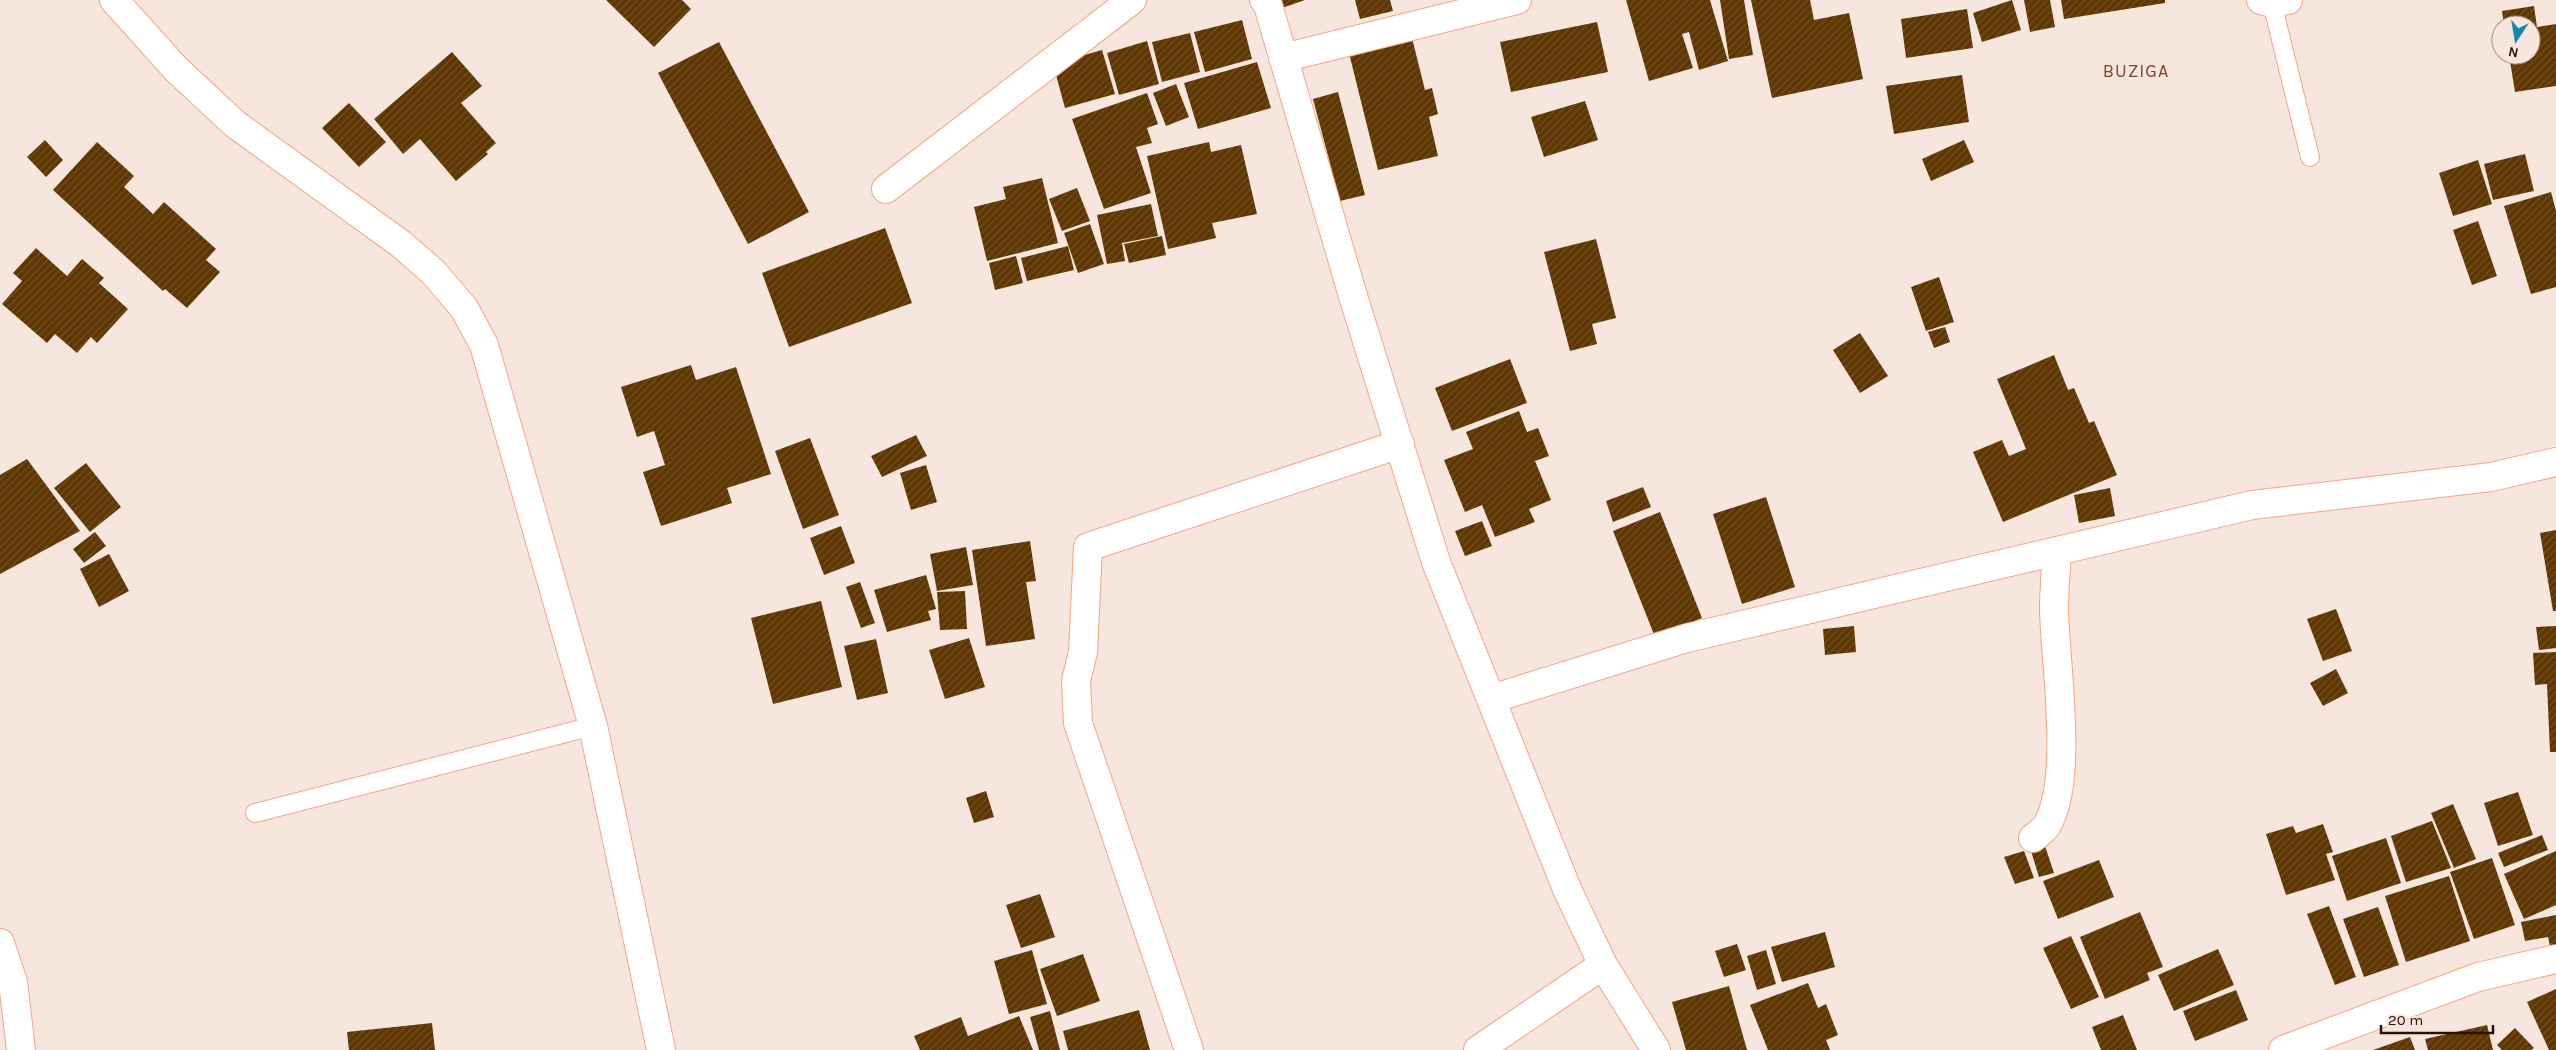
<svg xmlns="http://www.w3.org/2000/svg" width="2556" height="1050" viewBox="0 0 2556 1050" font-family="Karla,sans-serif">
<style>
.building{fill:url(#building-hatch)}
.lines{fill:none;stroke-linecap:round;stroke-linejoin:round}
.lane-casing{stroke:#f4a681;stroke-width:20}
.street-casing{stroke:#f4a681;stroke-width:30}
.lane{stroke:#fff;stroke-width:18}
.street{stroke:#fff;stroke-width:28}
.labels{text-anchor:middle;stroke-width:5;stroke-linejoin:round;paint-order:stroke}
.quarter-label{font-size:18px;letter-spacing:1px;fill:#86411d;stroke:#f6e6de}
</style>
<defs>
<pattern id="building-hatch" width="6" height="6" patternUnits="userSpaceOnUse" patternTransform="scale(1.25)"><rect width="6" height="6" fill="#5e3600"/><path d="M-1 1l2-2M0 6l6-6M5 7l2-2" fill="none" stroke="#725024"/></pattern>
</defs>
<rect width="100%" height="100%" fill="#f6e6de"/>
<path class="building" d="M 606,0 L 682,0 L 691,9 L 654,47 Z
M 1279,0 L 1305,0 L 1282,8 Z
M 1355,0 L 1390,0 L 1393,11 L 1360,19 Z
M 1626,0 L 1710,0 L 1728,61 L 1699,70 L 1689,32 L 1682,34 L 1693,68 L 1649,81 Z
M 1720,0 L 1744,0 L 1753,55 L 1729,59 Z
M 1751,0 L 1810,0 L 1814,20 L 1849,13 L 1863,79 L 1772,98 Z
M 2012,0 L 2021,30 L 1982,42 L 1973,13 Z
M 2024,0 L 2050,0 L 2055,27 L 2030,32 Z
M 2061,0 L 2165,0 L 2165,3 L 2064,19 Z
M 2534,6 L 2537,27 L 2556,24 L 2556,86 L 2515,92 L 2509,55 L 2531,55 L 2531,25 L 2504,25 L 2502,11 Z
M 1967,9 L 1973,48 L 1906,58 L 1901,19 Z
M 1242,20 L 1252,59 L 1205,72 L 1194,32 Z
M 1597,22 L 1608,72 L 1511,92 L 1500,42 Z
M 1190,33 L 1200,72 L 1162,82 L 1152,42 Z
M 1412,38 L 1425,90 L 1432,88 L 1438,114 L 1429,117 L 1438,156 L 1378,170 L 1349,53 Z
M 1147,41 L 1159,84 L 1119,95 L 1107,53 Z
M 719,42 L 809,212 L 748,244 L 658,73 Z
M 1102,50 L 1115,94 L 1065,108 L 1053,64 Z
M 452,52 L 482,86 L 461,103 L 496,143 L 486,152 L 488,154 L 456,181 L 420,139 L 403,154 L 374,119 Z
M 1257,62 L 1271,108 L 1198,129 L 1184,83 Z
M 1962,75 L 1969,122 L 1894,134 L 1886,86 Z
M 1176,84 L 1189,117 L 1166,126 L 1153,93 Z
M 1338,92 L 1365,195 L 1340,201 L 1313,99 Z
M 1147,93 L 1158,124 L 1147,128 L 1152,143 L 1136,147 L 1151,193 L 1104,209 L 1072,119 Z
M 1585,101 L 1598,140 L 1544,157 L 1531,117 Z
M 349,103 L 386,142 L 359,167 L 322,128 Z
M 45,140 L 63,160 L 46,177 L 27,157 Z
M 1964,140 L 1974,162 L 1931,181 L 1922,159 Z
M 97,142 L 134,176 L 124,187 L 153,214 L 164,202 L 216,249 L 206,260 L 220,272 L 187,308 L 165,289 L 163,291 L 53,190 Z
M 1209,142 L 1211,152 L 1241,145 L 1257,214 L 1212,223 L 1216,238 L 1168,249 L 1147,156 Z
M 2525,154 L 2534,191 L 2493,200 L 2484,164 Z
M 2478,160 L 2492,204 L 2453,216 L 2439,173 Z
M 1042,178 L 1058,243 L 987,261 L 974,207 L 1006,199 L 1003,187 Z
M 1077,188 L 1090,221 L 1062,231 L 1049,199 Z
M 2551,192 L 2556,211 L 2556,287 L 2531,294 L 2504,206 Z
M 1151,204 L 1158,236 L 1122,243 L 1125,261 L 1107,264 L 1097,215 Z
M 2478,221 L 2497,276 L 2472,285 L 2453,230 Z
M 1090,224 L 1104,264 L 1078,273 L 1064,233 Z
M 885,228 L 912,303 L 789,347 L 762,273 Z
M 1162,236 L 1166,255 L 1129,263 L 1124,244 Z
M 1596,239 L 1616,318 L 1592,324 L 1597,344 L 1570,351 L 1544,252 Z
M 1068,246 L 1074,270 L 1027,281 L 1021,258 Z
M 36,248 L 67,276 L 82,259 L 104,278 L 99,283 L 128,309 L 97,343 L 91,337 L 77,353 L 55,334 L 47,343 L 2,304 L 22,281 L 13,273 Z
M 1016,256 L 1023,283 L 995,290 L 989,263 Z
M 1939,277 L 1954,322 L 1926,331 L 1911,287 Z
M 1945,327 L 1950,342 L 1934,348 L 1928,332 Z
M 1860,333 L 1888,376 L 1860,393 L 1833,350 Z
M 2054,355 L 2068,390 L 2074,388 L 2089,423 L 2094,421 L 2117,475 L 2003,522 L 1973,452 L 2002,440 L 2009,456 L 2026,449 L 1997,379 Z
M 1510,359 L 1527,403 L 1452,431 L 1435,388 Z
M 691,365 L 696,380 L 736,367 L 771,474 L 727,488 L 732,503 L 661,526 L 643,472 L 665,465 L 654,431 L 637,437 L 621,387 Z
M 1519,411 L 1527,432 L 1538,428 L 1549,456 L 1535,461 L 1551,500 L 1529,509 L 1535,522 L 1495,537 L 1482,505 L 1465,512 L 1444,460 L 1473,449 L 1466,432 Z
M 916,435 L 927,456 L 882,477 L 871,456 Z
M 810,438 L 839,515 L 803,529 L 775,451 Z
M 27,459 L 80,531 L 0,574 L 0,475 Z
M 86,463 L 121,507 L 90,532 L 54,488 Z
M 926,465 L 937,502 L 911,510 L 900,473 Z
M 1643,487 L 1651,507 L 1613,522 L 1606,501 Z
M 2110,488 L 2115,516 L 2079,523 L 2074,495 Z
M 1766,497 L 1795,587 L 1742,604 L 1713,514 Z
M 1660,512 L 1702,618 L 1655,637 L 1613,531 Z
M 1482,521 L 1492,546 L 1465,556 L 1455,531 Z
M 841,526 L 855,563 L 824,575 L 810,538 Z
M 2556,530 L 2556,611 L 2553,611 L 2540,533 Z
M 95,532 L 106,546 L 84,563 L 73,549 Z
M 1030,541 L 1036,581 L 1026,582 L 1035,639 L 986,646 L 972,550 Z
M 966,547 L 973,585 L 937,591 L 930,554 Z
M 109,554 L 129,591 L 99,607 L 80,569 Z
M 926,575 L 936,609 L 928,611 L 931,620 L 887,632 L 874,590 Z
M 860,582 L 875,623 L 861,628 L 846,587 Z
M 965,591 L 967,629 L 940,630 L 937,592 Z
M 821,601 L 842,687 L 773,704 L 751,618 Z
M 2336,609 L 2352,651 L 2323,661 L 2307,619 Z
M 1854,626 L 1856,652 L 1825,655 L 1823,629 Z
M 2556,626 L 2556,648 L 2539,650 L 2536,627 Z
M 969,638 L 985,687 L 945,699 L 929,650 Z
M 876,639 L 888,693 L 857,700 L 844,646 Z
M 2556,652 L 2556,752 L 2550,752 L 2547,684 L 2535,685 L 2533,653 Z
M 2336,669 L 2348,693 L 2323,706 L 2310,683 Z
M 986,791 L 994,817 L 974,823 L 966,798 Z
M 2518,792 L 2533,835 L 2498,846 L 2484,803 Z
M 2453,804 L 2476,859 L 2454,868 L 2431,813 Z
M 2432,821 L 2451,868 L 2406,882 L 2391,836 Z
M 2323,824 L 2333,852 L 2326,854 L 2335,880 L 2286,895 L 2266,834 L 2293,826 L 2296,833 Z
M 2542,835 L 2548,850 L 2504,867 L 2498,853 Z
M 2386,838 L 2401,883 L 2347,901 L 2332,856 Z
M 2045,846 L 2054,873 L 2039,877 L 2031,851 Z
M 2024,851 L 2034,878 L 2015,884 L 2004,857 Z
M 2556,851 L 2556,905 L 2524,919 L 2504,874 Z
M 2492,858 L 2515,925 L 2474,939 L 2450,872 Z
M 2099,860 L 2114,897 L 2058,919 L 2043,881 Z
M 2449,876 L 2470,941 L 2406,962 L 2385,896 Z
M 1040,894 L 1055,937 L 1021,948 L 1006,905 Z
M 2329,906 L 2356,977 L 2335,985 L 2307,914 Z
M 2378,907 L 2399,965 L 2364,977 L 2343,919 Z
M 2140,912 L 2163,967 L 2147,973 L 2150,980 L 2105,999 L 2080,937 Z
M 2556,915 L 2556,945 L 2550,946 L 2548,937 L 2525,941 L 2521,922 Z
M 1825,932 L 1835,967 L 1782,982 L 1771,947 Z
M 2071,936 L 2099,997 L 2071,1009 L 2043,948 Z
M 1737,944 L 1746,970 L 1724,977 L 1715,951 Z
M 2218,949 L 2234,985 L 2174,1011 L 2158,975 Z
M 1032,950 L 1047,1004 L 1009,1014 L 994,961 Z
M 1766,950 L 1776,984 L 1757,990 L 1747,956 Z
M 1083,954 L 1100,1001 L 1057,1016 L 1040,969 Z
M 1808,983 L 1818,1008 L 1826,1004 L 1838,1035 L 1826,1040 L 1830,1050 L 1768,1050 L 1750,1005 Z
M 1729,986 L 1747,1050 L 1686,1050 L 1672,1002 Z
M 2556,989 L 2556,1050 L 2549,1050 L 2527,1002 Z
M 2236,990 L 2248,1020 L 2195,1041 L 2183,1011 Z
M 1139,1010 L 1150,1050 L 1068,1050 L 1063,1031 Z
M 1050,1011 L 1060,1050 L 1039,1050 L 1030,1017 Z
M 2123,1015 L 2137,1050 L 2101,1050 L 2092,1027 Z
M 1019,1016 L 1033,1050 L 920,1050 L 914,1036 L 961,1017 L 968,1036 Z
M 432,1023 L 435,1050 L 349,1050 L 347,1032 Z
M 2487,1025 L 2493,1050 L 2428,1050 L 2425,1039 Z
M 2515,1028 L 2534,1048 L 2531,1050 L 2502,1050 L 2497,1045 Z
M 2410,1037 L 2415,1050 L 2373,1050 Z"/>
<g class="lines">
<g class="lane-casing">
<path id="lane" d="M 2272,3 L 2310,157
M 255,813 L 593,726"/>
</g>
<g class="street-casing">
<path id="street" d="M 114,0 L 176,69 L 235,124 L 401,244 L 433,272 L 464,308 L 484,345 L 593,726 L 661,1050
M 1264,0 L 1268,5 L 1353,296 L 1436,562 L 1567,889 L 1603,965 L 1656,1050
M 2261,0 L 2272,3 L 2288,0
M 1283,58 L 1517,0
M 886,189 L 1132,0
M 1491,699 L 1687,638 L 2252,505 L 2491,477 L 2556,462
M 2033,838 C 2038,834 2044,830 2047,825 C 2074,779 2055,664 2054,609 C 2054,590 2056,571 2057,552
M 0,943 L 13,982 L 21,1050
M 1189,1050 L 1078,723 L 1076,681 L 1083,652 L 1088,547 L 1400,444
M 1478,1050 L 1603,965
M 2283,1050 L 2478,977 L 2556,959"/>
</g>
<use href="#lane" class="lane"/>
<use href="#street" class="street"/>
</g>
<g class="labels">
<g class="quarter-label">
<text x="2136" y="77">BUZIGA</text>
</g>
</g>
<g transform="translate(2516 40) rotate(192)"><circle r="24" fill="#f6e6de" stroke="#a59086"/>
<path d="M0-4L9 19L0 12L-9 19Z" fill="#1488ad"/>
<text y="-8" font-size="14" font-weight="bold" text-anchor="middle" fill="#2c1003">N</text>
</g>
<path d="M2381 1025v8h112v-8" fill="none" stroke="#2c1003" stroke-width="2.5"/>
<text x="2388" y="1025" font-size="15" fill="#2c1003" stroke="#f6e6de" stroke-width="4" paint-order="stroke">20 m</text>
</svg>
